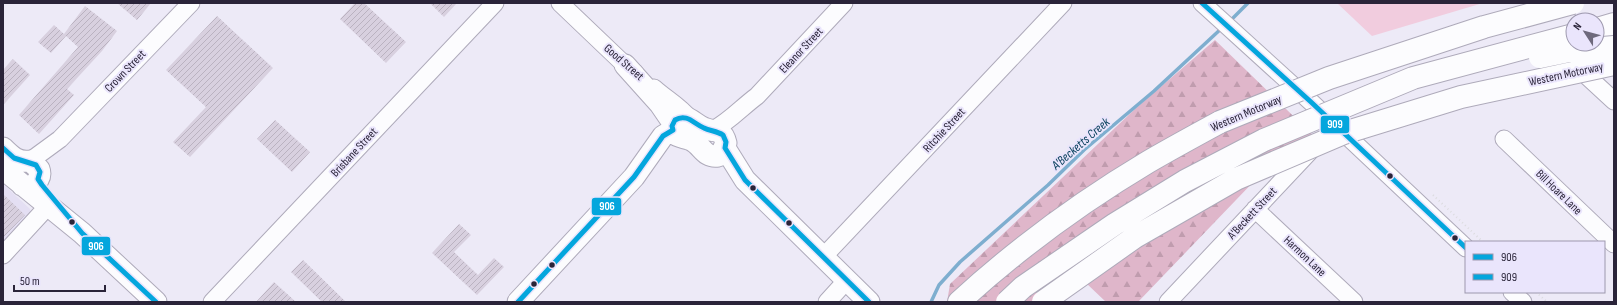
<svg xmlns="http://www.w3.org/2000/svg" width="1617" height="305" viewBox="0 0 1617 305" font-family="'Sofia Sans Condensed',sans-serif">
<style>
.built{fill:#e4dff3}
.grass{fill:#f1ccde}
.forest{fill:url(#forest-firs)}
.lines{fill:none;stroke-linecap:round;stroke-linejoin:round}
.stream{stroke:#7eaecf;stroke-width:3.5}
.building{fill:url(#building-hatch)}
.minor-casing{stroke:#aeaaba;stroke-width:19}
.major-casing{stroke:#aeaaba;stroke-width:23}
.highway-casing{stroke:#aeaaba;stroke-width:24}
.path{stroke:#dbdbde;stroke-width:2;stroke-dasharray:1 3;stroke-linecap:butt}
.minor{stroke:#fcfcfe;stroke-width:17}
.major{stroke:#fcfcfe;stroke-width:21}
.highway{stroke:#fcfcfe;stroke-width:22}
.highway-bridge-casing{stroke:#aeaaba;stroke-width:24;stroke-linecap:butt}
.highway-bridge{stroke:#fcfcfe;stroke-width:22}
.bus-1-casing{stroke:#eae5fc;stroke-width:8}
.bus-2-casing{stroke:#eae5fc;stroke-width:8}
.bus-1{stroke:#04a6dd;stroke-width:5}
.bus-2{stroke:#04a6dd;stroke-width:5}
.bus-dot{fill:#2a2439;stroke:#eae5fc;stroke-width:1.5}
.labels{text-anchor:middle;stroke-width:4;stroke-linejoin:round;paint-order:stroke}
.street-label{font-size:12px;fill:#2a2439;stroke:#eae5fc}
.water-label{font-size:13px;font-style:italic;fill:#003b57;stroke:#eae5fc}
.line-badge{stroke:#eae5fc;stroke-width:1.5}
.badge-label{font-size:11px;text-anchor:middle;font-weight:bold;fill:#fff}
</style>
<defs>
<pattern id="forest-firs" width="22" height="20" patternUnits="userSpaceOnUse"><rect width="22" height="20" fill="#dfb6ca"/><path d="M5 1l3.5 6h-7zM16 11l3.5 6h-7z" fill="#c09cae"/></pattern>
<pattern id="building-hatch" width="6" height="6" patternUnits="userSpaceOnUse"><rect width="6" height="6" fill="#d8d0df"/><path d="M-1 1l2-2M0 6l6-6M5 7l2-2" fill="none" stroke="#bab2c0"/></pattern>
</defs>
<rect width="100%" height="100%" fill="#edeaf7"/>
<path class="built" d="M 3,184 L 30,209 L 31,215 L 3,245 Z"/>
<path class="grass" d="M 1337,3 L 1483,3 L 1372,36 Z"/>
<path class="forest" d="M 1215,40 L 1317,139 L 1260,175 L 1138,302 L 1106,302 L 1086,283 L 1062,302 L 947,302 L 950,284 L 1135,109 Z"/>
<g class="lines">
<path class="stream" d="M 1229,22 L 1248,3
M 931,302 L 939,285 L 960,262 L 1048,185 L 1084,150 L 1154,91 L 1223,27"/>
</g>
<path class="building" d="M 117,3 L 151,3 L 137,20 Z
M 355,3 L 364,3 L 406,42 L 386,63 L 340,19 Z
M 430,3 L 457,3 L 444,17 Z
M 85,6 L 117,31 L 102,51 L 67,89 L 74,95 L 39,134 L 19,115 L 78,47 L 66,36 L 51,53 L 38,42 L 54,25 L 64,34 Z
M 217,16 L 273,68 L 190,157 L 173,142 L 206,107 L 166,70 Z
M 13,59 L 30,75 L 3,105 L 3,70 Z
M 275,120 L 310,152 L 292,172 L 257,139 Z
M 3,194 L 25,215 L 3,238 Z
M 459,224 L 471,235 L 454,252 L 478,275 L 494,258 L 504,267 L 477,295 L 432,253 Z
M 303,260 L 346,302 L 322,302 L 291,272 Z
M 274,282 L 296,302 L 256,302 Z"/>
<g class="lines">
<g class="minor-casing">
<path id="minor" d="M 560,3 L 625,65 L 635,73
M 1202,3 L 1311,102 L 1466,248
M 1588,77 L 1614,101
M 654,88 C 666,99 680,106 690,119
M 713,130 C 730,121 742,107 757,96 L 844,3
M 1504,139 L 1614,244
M 30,161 L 60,139 L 191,3
M 1255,209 L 1354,302
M 3,255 L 48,206
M 824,256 L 1063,3
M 1512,292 L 1523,302
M 212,302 L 495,3
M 827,302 L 847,280
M 1168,302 L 1313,148"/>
</g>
<g class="major-casing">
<path id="major" d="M 625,65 L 660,104 L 673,123
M 684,117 C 692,119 696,125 704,128 C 714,133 722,127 726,143 L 722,152 L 718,156 C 704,158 702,145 691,140 C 685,137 679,138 673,133 L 673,123 L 678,118 Z
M 3,148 C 11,156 18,163 30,161 L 39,169 C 42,177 37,183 30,187 L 22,185
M 725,148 L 745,180 L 869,302
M 3,169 L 82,233 L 156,302
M 518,302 L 634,177 L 663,136 L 673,130"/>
</g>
<g class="highway-casing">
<path id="highway" d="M 1597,29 L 1614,24
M 959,302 C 1017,249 1081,202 1148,162 C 1172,148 1196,135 1220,122"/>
</g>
<path class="path" d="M 1433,195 L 1483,242
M 1536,292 L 1547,302"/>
<use href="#minor" class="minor"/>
<use href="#major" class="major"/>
<use href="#highway" class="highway"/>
<g class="highway-bridge-casing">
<path id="highway-bridge" d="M 1540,57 L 1569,51 L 1614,47
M 1220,122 L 1329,78 L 1484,27 L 1573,3
M 1007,302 L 1023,287 L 1115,224 L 1185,181 L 1264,140 L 1413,78 L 1573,35
M 1043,302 L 1135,237 L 1236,179 L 1344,133 L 1461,97 L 1614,64"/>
</g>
<use href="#highway-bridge" class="highway-bridge"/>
<g class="bus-1-casing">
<path id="bus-1" d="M 3,148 L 14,158 L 36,165 L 40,172 L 38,179 L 42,185 L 82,233 L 156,302
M 518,302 L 634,177 L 663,136 L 673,130 L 672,126 L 675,120 C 687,113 694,124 704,128 C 710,131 717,131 723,135 L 726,142 L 725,148 L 745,180 L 869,302"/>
</g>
<g class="bus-2-casing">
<path id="bus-2" d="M 1202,3 L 1311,102 L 1466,248"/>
</g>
<use href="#bus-1" class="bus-1"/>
<use href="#bus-2" class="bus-2"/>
</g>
<g class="bus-dot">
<circle cx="1390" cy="176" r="3.5"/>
<circle cx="753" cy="188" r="3.5"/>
<circle cx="72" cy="222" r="3.5"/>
<circle cx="789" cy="223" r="3.5"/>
<circle cx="1455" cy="238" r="3.5"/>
<circle cx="552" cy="265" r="3.5"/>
<circle cx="534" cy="284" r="3.5"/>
</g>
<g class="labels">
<g class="street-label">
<text transform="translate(801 50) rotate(-47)" y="4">Eleanor Street</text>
<text transform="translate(624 62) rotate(41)" y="4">Good Street</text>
<text transform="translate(125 71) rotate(-46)" y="4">Crown Street</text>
<text transform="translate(1566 74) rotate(-12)" y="4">Western Motorway</text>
<text transform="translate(1246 113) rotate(-23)" y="4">Western Motorway</text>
<text transform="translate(944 130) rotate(-47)" y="4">Ritchie Street</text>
<text transform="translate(354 152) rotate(-47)" y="4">Brisbane Street</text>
<text transform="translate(1559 192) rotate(44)" y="4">Bill Hoare Lane</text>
<text transform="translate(1252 213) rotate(-47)" y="4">A'Beckett Street</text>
<text transform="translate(1305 256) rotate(43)" y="4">Harmon Lane</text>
</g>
<g class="water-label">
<text transform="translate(1080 143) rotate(-41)" y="5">A'Becketts Creek</text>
</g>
</g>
<g class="line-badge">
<rect x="1320" y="115" width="30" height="19" rx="4" fill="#04a6dd"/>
<rect x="591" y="197" width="31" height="19" rx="4" fill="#04a6dd"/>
<rect x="81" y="236" width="30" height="20" rx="4" fill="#04a6dd"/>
</g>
<g class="badge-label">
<text x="1335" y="128">909</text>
<text x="607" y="210">906</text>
<text x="96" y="250">906</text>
</g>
<rect width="1617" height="305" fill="none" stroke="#2a2439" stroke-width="8"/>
<rect x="1465" y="241" width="140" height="52" fill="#eae5fc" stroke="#9d98ae"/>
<rect x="1473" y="254" width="20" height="6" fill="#04a6dd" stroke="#9d98ae"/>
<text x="1501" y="261" font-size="12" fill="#2a2439">906</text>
<rect x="1473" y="274" width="20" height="6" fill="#04a6dd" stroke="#9d98ae"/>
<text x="1501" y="281" font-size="12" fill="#2a2439">909</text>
<g transform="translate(1585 32) rotate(306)"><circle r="19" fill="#eae5fc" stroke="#9d98ae"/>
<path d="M0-3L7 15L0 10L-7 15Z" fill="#6e697c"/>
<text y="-6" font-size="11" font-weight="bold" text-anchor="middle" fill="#2a2439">N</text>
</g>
<path d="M14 285v6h91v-6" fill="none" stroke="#2a2439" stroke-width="2"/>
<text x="20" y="285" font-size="12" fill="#2a2439" stroke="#eae5fc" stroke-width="3" paint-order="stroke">50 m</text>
</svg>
